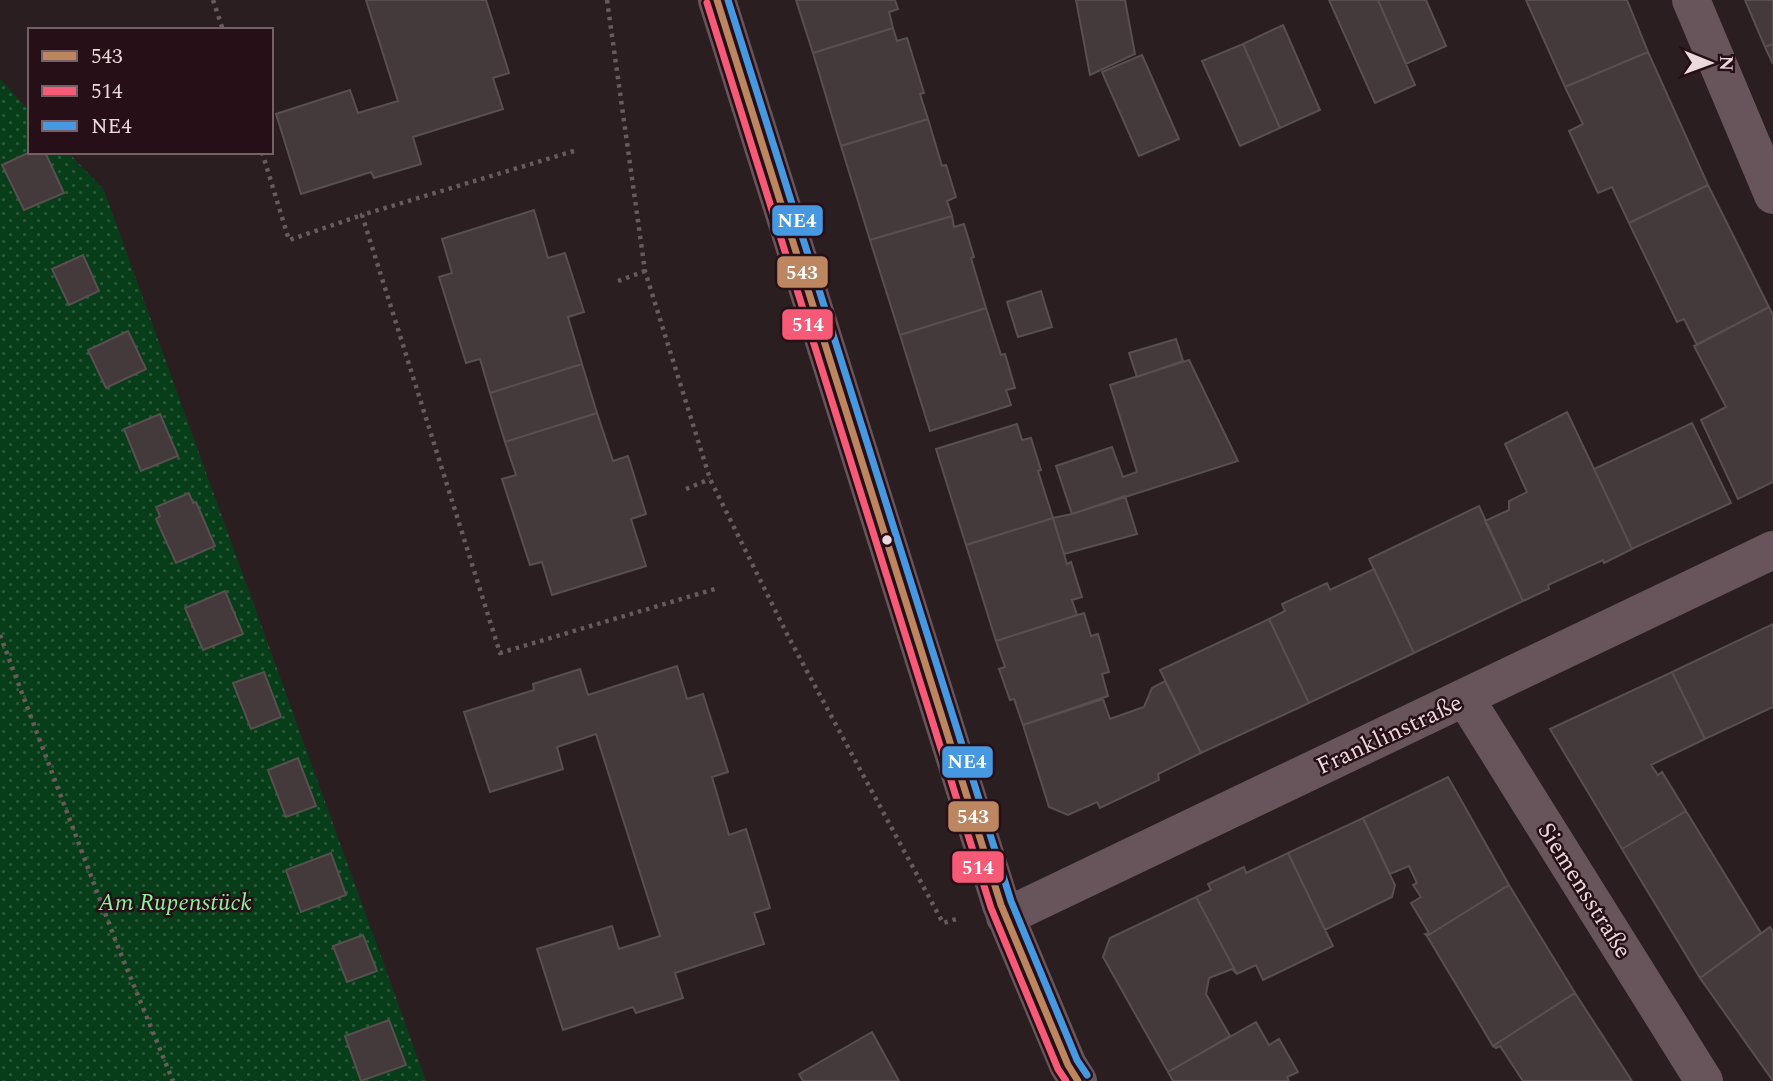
<svg xmlns="http://www.w3.org/2000/svg" width="1773" height="1081" viewBox="0 0 1773 1081" font-family="Spectral,serif">
<style>
.garden{fill:url(#garden-dots)}
.building{fill:#443a3c;stroke:#594e50;stroke-width:2}
.lines{fill:none;stroke-linecap:round;stroke-linejoin:round}
.path{stroke:#695a5d;stroke-width:4.5;stroke-dasharray:3.5 5;stroke-linecap:butt}
.minor{stroke:#68555b;stroke-width:38}
.bus-1-casing{stroke:#260f16;stroke-width:12}
.bus-2-casing{stroke:#260f16;stroke-width:12}
.bus-3-casing{stroke:#260f16;stroke-width:12}
.bus-1{stroke:#bb8660;stroke-width:7}
.bus-2{stroke:#f75a77;stroke-width:7}
.bus-3{stroke:#4699e1;stroke-width:7}
.bus-dot{fill:#ead9dd;stroke:#260f16;stroke-width:2.5}
.labels{text-anchor:middle;stroke-width:5;stroke-linejoin:round;paint-order:stroke}
.street-label{font-size:24px;fill:#ead9dd;stroke:#260f16}
.park-label{font-size:24px;font-style:italic;fill:#8bf19f;stroke:#260f16}
.line-badge{stroke:#260f16;stroke-width:2.5}
.badge-label{font-size:19px;text-anchor:middle;font-weight:bold;fill:#fff}
</style>
<defs>
<pattern id="garden-dots" width="8" height="8" patternUnits="userSpaceOnUse" patternTransform="scale(1.75)"><rect width="8" height="8" fill="#073e19"/><path d="M2 2h.1M6 6h.1" fill="none" stroke="#2b593a" stroke-width="1.8" stroke-linecap="round"/></pattern>
</defs>
<rect width="100%" height="100%" fill="#2a1e21"/>
<path class="garden" d="M 0,79 L 30,111 L 30,152 L 68,152 L 104,190 L 426,1081 L 0,1081 Z"/>
<path class="building" d="M 366,0 L 486,0 L 509,73 L 493,78 L 503,109 L 413,137 L 421,164 L 374,178 L 371,172 L 301,194 L 276,114 L 350,90 L 358,113 L 398,101 Z
M 796,0 L 895,0 L 898,9 L 889,12 L 893,28 L 813,53 Z
M 1076,0 L 1125,0 L 1135,54 L 1090,75 Z
M 1329,0 L 1378,0 L 1415,85 L 1375,103 Z
M 1378,0 L 1426,0 L 1446,46 L 1406,64 Z
M 1526,0 L 1627,0 L 1648,52 L 1565,87 Z
M 1745,0 L 1773,0 L 1773,44 L 1765,47 Z
M 1283,25 L 1320,110 L 1280,128 L 1243,44 Z
M 893,28 L 897,41 L 907,38 L 924,93 L 920,94 L 928,119 L 841,146 L 813,53 Z
M 1243,44 L 1280,128 L 1240,146 L 1202,61 Z
M 1773,44 L 1773,64 L 1765,47 Z
M 1648,52 L 1708,185 L 1629,223 L 1612,187 L 1598,193 L 1569,131 L 1583,124 L 1565,87 Z
M 1142,55 L 1179,139 L 1139,156 L 1102,72 Z
M 928,119 L 942,166 L 946,165 L 956,197 L 947,201 L 952,216 L 870,240 L 841,146 Z
M 30,152 L 45,152 L 64,193 L 24,210 L 2,165 Z
M 1708,185 L 1769,307 L 1697,345 L 1684,319 L 1677,322 L 1629,223 Z
M 534,210 L 548,258 L 565,253 L 584,312 L 568,317 L 582,364 L 490,393 L 480,359 L 466,363 L 439,277 L 452,273 L 442,239 Z
M 952,216 L 954,227 L 964,224 L 974,257 L 971,258 L 986,308 L 900,335 L 870,240 Z
M 83,255 L 99,291 L 69,305 L 52,269 Z
M 1041,291 L 1052,327 L 1018,337 L 1007,302 Z
M 1769,307 L 1773,315 L 1773,482 L 1738,499 L 1701,420 L 1726,407 L 1694,346 Z
M 986,308 L 1001,355 L 1005,354 L 1015,388 L 1006,390 L 1011,405 L 930,431 L 900,335 Z
M 128,331 L 146,369 L 106,388 L 88,350 Z
M 1176,339 L 1183,361 L 1137,377 L 1129,353 Z
M 1189,360 L 1238,461 L 1072,514 L 1056,466 L 1112,447 L 1123,477 L 1137,472 L 1110,385 Z
M 582,364 L 597,413 L 505,442 L 490,393 Z
M 1567,412 L 1632,549 L 1604,563 L 1603,560 L 1548,585 L 1549,589 L 1523,601 L 1485,521 L 1509,510 L 1509,501 L 1527,492 L 1505,444 Z
M 597,413 L 613,461 L 628,456 L 646,514 L 631,519 L 646,566 L 552,595 L 542,562 L 530,565 L 502,479 L 516,475 L 505,442 Z
M 160,414 L 178,456 L 141,471 L 124,429 Z
M 1692,423 L 1731,503 L 1632,549 L 1594,469 Z
M 1017,424 L 1022,440 L 1031,438 L 1041,470 L 1038,471 L 1053,518 L 966,545 L 936,449 Z
M 189,493 L 193,503 L 196,502 L 215,546 L 176,563 L 156,519 L 160,516 L 156,507 Z
M 1125,496 L 1137,534 L 1064,554 L 1053,518 L 1072,514 Z
M 1479,506 L 1523,601 L 1414,653 L 1369,559 Z
M 1053,518 L 1067,564 L 1071,562 L 1082,597 L 1072,600 L 1077,615 L 996,641 L 966,545 Z
M 1374,569 L 1414,653 L 1309,703 L 1269,619 L 1285,611 L 1282,604 L 1327,583 L 1330,590 Z
M 225,591 L 243,634 L 203,650 L 185,608 Z
M 1084,613 L 1091,636 L 1098,634 L 1109,672 L 1102,674 L 1108,696 L 1023,725 L 1014,699 L 1010,700 L 999,669 L 1005,667 L 996,641 Z
M 1269,619 L 1309,703 L 1201,753 L 1160,670 Z
M 1773,624 L 1773,707 L 1705,739 L 1672,672 Z
M 677,666 L 687,699 L 703,694 L 728,772 L 712,777 L 729,835 L 746,829 L 758,868 L 770,908 L 754,913 L 764,944 L 675,973 L 683,998 L 636,1013 L 633,1007 L 563,1030 L 537,949 L 612,926 L 619,949 L 660,936 L 596,734 L 557,747 L 563,769 L 490,792 L 464,712 L 534,690 L 533,684 L 580,669 L 588,695 Z
M 264,672 L 281,717 L 251,729 L 233,683 Z
M 1672,672 L 1705,739 L 1651,765 L 1658,775 L 1662,772 L 1686,811 L 1622,849 L 1550,729 Z
M 1165,681 L 1201,753 L 1158,774 L 1159,780 L 1100,808 L 1097,802 L 1068,815 L 1049,807 L 1023,725 L 1103,699 L 1110,719 L 1144,707 L 1152,688 Z
M 298,758 L 316,806 L 286,817 L 268,770 Z
M 1448,777 L 1509,885 L 1427,936 L 1425,934 L 1429,933 L 1411,903 L 1421,897 L 1413,885 L 1417,883 L 1409,866 L 1390,874 L 1363,818 Z
M 1686,811 L 1761,933 L 1700,978 L 1622,849 Z
M 1363,818 L 1395,885 L 1392,897 L 1325,930 L 1288,853 Z
M 331,853 L 346,895 L 301,912 L 286,870 Z
M 1288,853 L 1333,946 L 1263,980 L 1256,965 L 1237,974 L 1196,897 L 1211,890 L 1208,884 L 1244,867 L 1246,873 Z
M 1509,885 L 1575,993 L 1493,1046 L 1427,936 Z
M 1196,897 L 1237,974 L 1232,969 L 1209,978 L 1206,994 L 1230,1036 L 1168,1072 L 1103,957 L 1110,938 Z
M 1770,927 L 1773,932 L 1773,1081 L 1700,978 Z
M 363,935 L 377,971 L 347,982 L 333,946 Z
M 1575,993 L 1632,1081 L 1523,1081 L 1500,1046 L 1496,1048 L 1493,1046 Z
M 389,1020 L 406,1065 L 361,1081 L 345,1036 Z
M 1256,1022 L 1269,1045 L 1279,1039 L 1298,1072 L 1287,1077 L 1289,1081 L 1173,1081 L 1168,1072 Z
M 872,1032 L 899,1081 L 803,1081 L 799,1074 Z"/>
<g class="lines">
<path class="path" d="M 213,0 L 223,30
M 607,0 L 645,271 L 710,479 L 788,636 L 943,923 L 956,919
M 574,151 L 362,215 L 500,653 L 715,589
M 262,152 L 289,240 L 362,215
M 618,281 L 645,271
M 686,489 L 710,479
M 0,635 L 116,942 L 173,1081"/>
<path class="minor" d="M 717,0 L 1001,905 L 1068,1065 L 1078,1081
M 1691,0 L 1773,195
M 1465,698 L 1704,1081
M 1005,917 L 1773,550"/>
<g class="bus-1-casing">
<path id="bus-1" d="M 717,0 L 1001,905 L 1068,1065 L 1078,1081"/>
</g>
<g class="bus-2-casing">
<path id="bus-2" d="M 707,3 L 991,908 L 1058,1069 L 1066,1081"/>
</g>
<g class="bus-3-casing">
<path id="bus-3" d="M 728,0 L 1011,901 L 1077,1060 L 1087,1075"/>
</g>
<use href="#bus-1" class="bus-1"/>
<use href="#bus-2" class="bus-2"/>
<use href="#bus-3" class="bus-3"/>
</g>
<circle class="bus-dot" cx="887" cy="540" r="6"/>
<g class="labels">
<g class="street-label">
<text transform="translate(1389 734) rotate(-25)" y="8">Franklinstraße</text>
<text transform="translate(1585 890) rotate(58)" y="8">Siemensstraße</text>
</g>
<g class="park-label">
<text x="175" y="910">Am Rupenstück</text>
</g>
</g>
<g class="line-badge">
<rect x="771" y="204" width="53" height="33" rx="7" fill="#4699e1"/>
<rect x="776" y="255" width="53" height="34" rx="7" fill="#bb8660"/>
<rect x="781" y="308" width="53" height="33" rx="7" fill="#f75a77"/>
<rect x="941" y="745" width="53" height="34" rx="7" fill="#4699e1"/>
<rect x="947" y="800" width="53" height="33" rx="7" fill="#bb8660"/>
<rect x="951" y="850" width="54" height="34" rx="7" fill="#f75a77"/>
</g>
<g class="badge-label">
<text x="797" y="227">NE4</text>
<text x="802" y="279">543</text>
<text x="808" y="331">514</text>
<text x="967" y="768">NE4</text>
<text x="973" y="823">543</text>
<text x="978" y="874">514</text>
</g>
<rect x="28" y="28" width="245" height="126" fill="#260f16" stroke="#746066" stroke-width="2"/>
<rect x="42" y="51" width="35" height="10" fill="#bb8660" stroke="#746066" stroke-width="2"/>
<text x="91" y="63" font-size="21" fill="#ead9dd">543</text>
<rect x="42" y="86" width="35" height="10" fill="#f75a77" stroke="#746066" stroke-width="2"/>
<text x="91" y="98" font-size="21" fill="#ead9dd">514</text>
<rect x="42" y="121" width="35" height="10" fill="#4699e1" stroke="#746066" stroke-width="2"/>
<text x="91" y="133" font-size="21" fill="#ead9dd">NE4</text>
<g transform="translate(1710 63) rotate(91)" stroke="#260f16" stroke-width="5" paint-order="stroke">
<path d="M0-5L12 26L0 18L-12 26Z" fill="#ead9dd"/>
<text y="-10" font-size="19" font-weight="bold" text-anchor="middle" fill="#ead9dd">N</text>
</g>
</svg>
